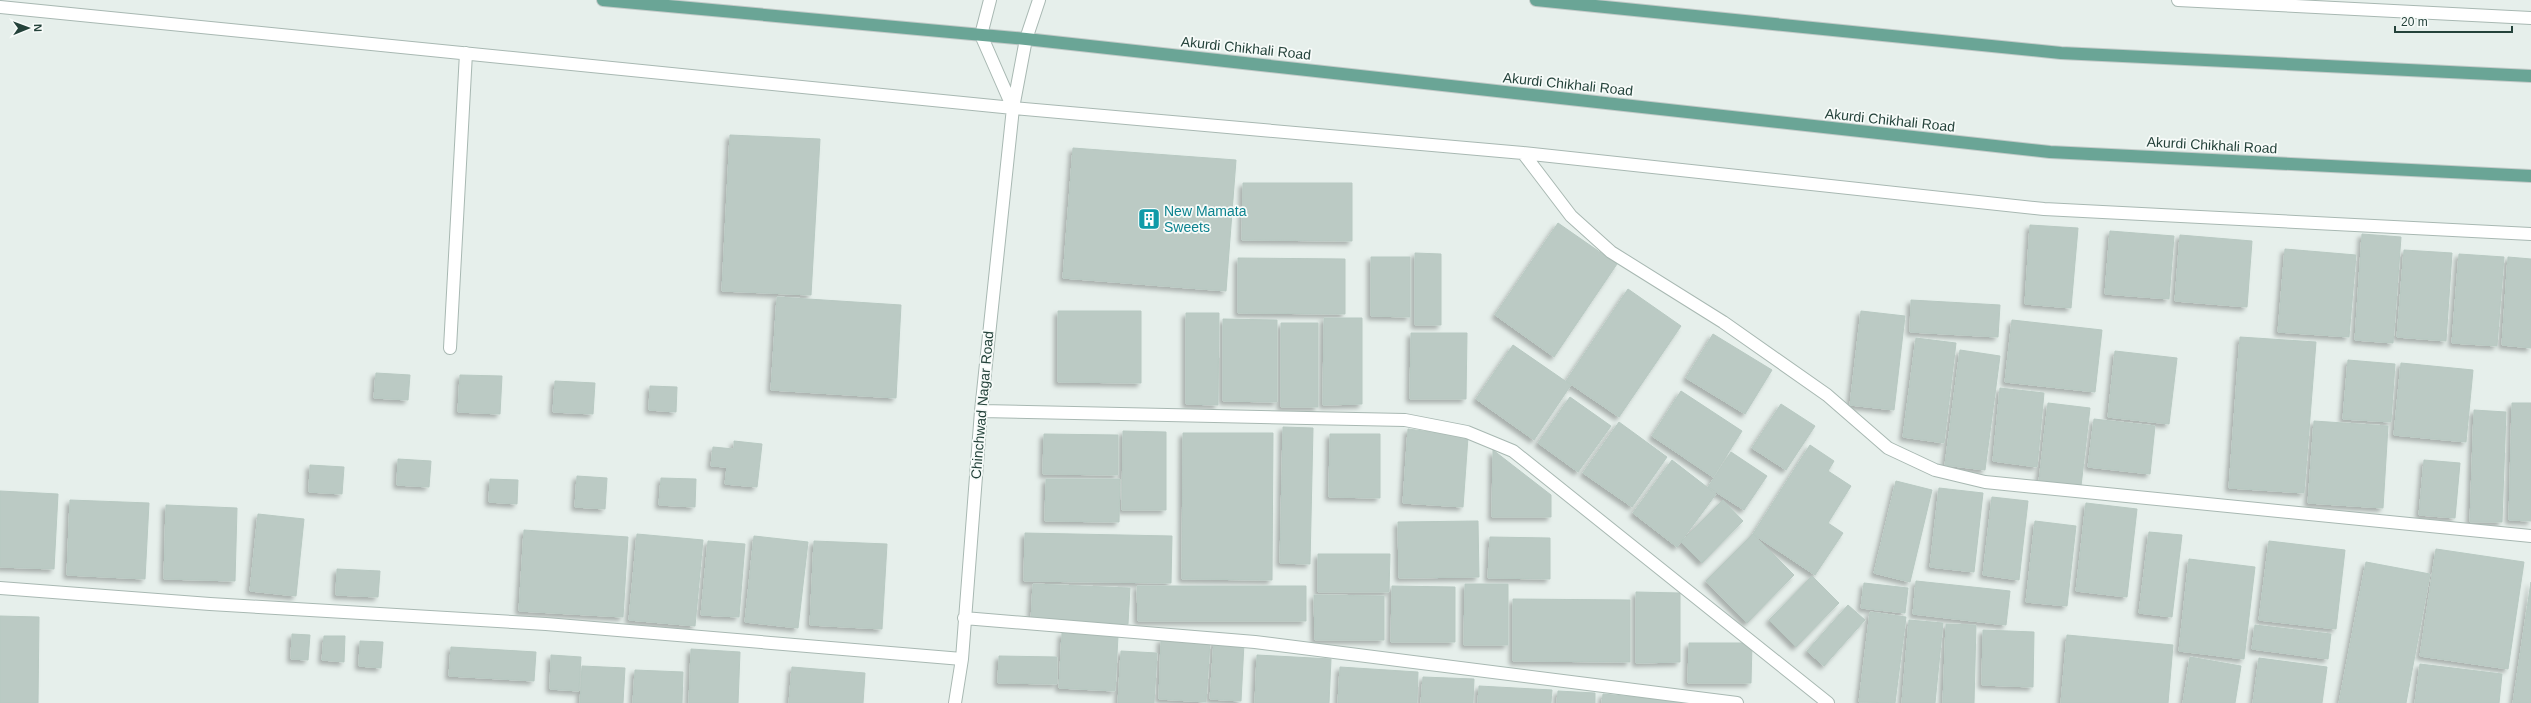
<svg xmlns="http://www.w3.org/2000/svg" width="2531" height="703" viewBox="0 0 2531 703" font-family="Helvetica,sans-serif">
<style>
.building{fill:#bbcac4;stroke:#b8c9c2;filter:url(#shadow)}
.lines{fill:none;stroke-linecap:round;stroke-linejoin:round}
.minor-casing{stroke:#a8b8b2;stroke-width:14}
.major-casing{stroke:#c2cac8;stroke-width:14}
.minor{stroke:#fff;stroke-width:12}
.major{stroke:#6aa596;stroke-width:12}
.labels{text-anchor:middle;stroke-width:3.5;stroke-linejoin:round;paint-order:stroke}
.street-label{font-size:14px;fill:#24423a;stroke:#f7fbf9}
.culture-label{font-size:14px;fill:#0d838f;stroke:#f7fbf9;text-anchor:start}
</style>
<defs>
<filter id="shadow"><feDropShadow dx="-3.5" dy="3.5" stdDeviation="2" flood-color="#0004"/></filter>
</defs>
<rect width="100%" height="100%" fill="#e6efeb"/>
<path class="building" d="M 730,135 L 820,139 L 811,295 L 722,291 Z
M 1073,148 L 1236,160 L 1226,291 L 1063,278 Z
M 1243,183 L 1352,183 L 1352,241 L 1242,240 Z
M 1558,223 L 1617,264 L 1554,357 L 1495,315 Z
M 2030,225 L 2078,228 L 2071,308 L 2025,304 Z
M 2110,231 L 2174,236 L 2169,299 L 2105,294 Z
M 2362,234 L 2401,237 L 2393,343 L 2355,340 Z
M 2180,235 L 2252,241 L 2247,307 L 2175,301 Z
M 2285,249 L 2356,255 L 2349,337 L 2278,332 Z
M 2404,250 L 2452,253 L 2446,341 L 2397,337 Z
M 1415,253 L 1441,254 L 1441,325 L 1415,325 Z
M 2459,254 L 2504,257 L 2497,346 L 2452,343 Z
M 1371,257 L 1410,257 L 1410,317 L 1371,316 Z
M 2508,257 L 2531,259 L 2531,348 L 2502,345 Z
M 1238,258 L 1345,259 L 1345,314 L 1238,313 Z
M 1628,289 L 1681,326 L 1619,417 L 1566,381 Z
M 777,297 L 901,305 L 896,398 L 771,390 Z
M 1911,300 L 2000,305 L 1998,337 L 1910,332 Z
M 1058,311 L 1141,311 L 1141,383 L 1058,382 Z
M 1861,311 L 1905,316 L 1894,410 L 1850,405 Z
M 1186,313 L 1219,313 L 1218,405 L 1186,404 Z
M 1324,318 L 1362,318 L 1362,404 L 1323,405 Z
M 1223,319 L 1277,320 L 1277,402 L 1223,401 Z
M 2012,320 L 2102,330 L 2095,392 L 2005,382 Z
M 1281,323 L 1318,323 L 1318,407 L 1281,407 Z
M 1411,333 L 1467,333 L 1466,399 L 1410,399 Z
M 1713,334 L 1772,370 L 1745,414 L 1686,378 Z
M 2240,337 L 2316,342 L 2304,493 L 2229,488 Z
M 1916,338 L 1956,343 L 1944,443 L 1903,437 Z
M 1513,345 L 1571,385 L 1534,440 L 1476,399 Z
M 1960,350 L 2000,356 L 1985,470 L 1945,465 Z
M 2115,351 L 2177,358 L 2169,424 L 2108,417 Z
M 2348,360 L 2395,364 L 2391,422 L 2343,419 Z
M 2401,363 L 2473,370 L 2466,442 L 2394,435 Z
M 376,373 L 410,375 L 408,400 L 374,398 Z
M 460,375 L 502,376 L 500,414 L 458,412 Z
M 555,381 L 595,383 L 593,414 L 553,412 Z
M 650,386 L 677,387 L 676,412 L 649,410 Z
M 2000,388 L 2044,393 L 2037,467 L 1993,461 Z
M 1681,391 L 1742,431 L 1713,477 L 1652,436 Z
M 1570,397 L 1611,426 L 1578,472 L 1538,443 Z
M 2048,403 L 2090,408 L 2081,486 L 2039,481 Z
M 2512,403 L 2531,403 L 2531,521 L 2509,520 Z
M 1781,404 L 1815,426 L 1786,470 L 1752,448 Z
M 2474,410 L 2506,412 L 2502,522 L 2470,522 Z
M 2094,419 L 2155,426 L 2150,474 L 2088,467 Z
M 2314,421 L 2388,426 L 2383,508 L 2308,503 Z
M 1619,422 L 1667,457 L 1632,507 L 1583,473 Z
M 1283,427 L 1313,428 L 1310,564 L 1280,563 Z
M 1408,429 L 1468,437 L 1463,507 L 1403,503 Z
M 1123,431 L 1166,432 L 1166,510 L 1122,510 Z
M 1183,433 L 1273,433 L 1272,580 L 1182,579 Z
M 1044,434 L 1118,435 L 1118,475 L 1043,474 Z
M 1330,434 L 1380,434 L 1380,498 L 1329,497 Z
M 734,441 L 762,444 L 757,487 L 725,484 L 727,467 L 711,466 L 713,447 L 734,449 Z
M 1810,445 L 1834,461 L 1828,471 L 1851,486 L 1828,523 L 1843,533 L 1815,575 L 1753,534 Z
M 1493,450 L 1551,495 L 1551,517 L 1492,517 Z
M 1731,452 L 1767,476 L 1744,510 L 1708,487 Z
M 398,459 L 431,461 L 429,487 L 397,485 Z
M 1672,460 L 1716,494 L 1677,547 L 1633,513 Z
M 2424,460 L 2460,463 L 2455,518 L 2419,515 Z
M 310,465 L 344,467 L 342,494 L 309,492 Z
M 577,476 L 607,478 L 605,509 L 575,507 Z
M 661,478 L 696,479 L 695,507 L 659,505 Z
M 490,479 L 518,480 L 517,504 L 489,502 Z
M 1046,479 L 1120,479 L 1119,522 L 1045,521 Z
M 1896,481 L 1932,490 L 1910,582 L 1874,573 Z
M 1939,488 L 1983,493 L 1974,572 L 1930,567 Z
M 0,491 L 58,494 L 54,569 L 0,567 Z
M 1992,497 L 2028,501 L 2019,580 L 1983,575 Z
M 70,500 L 149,503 L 145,579 L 67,575 Z
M 1723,500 L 1743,521 L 1702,563 L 1681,542 Z
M 2086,503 L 2137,509 L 2127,597 L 2076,591 Z
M 166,505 L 237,508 L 235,581 L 164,579 Z
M 258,514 L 304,519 L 296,596 L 250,591 Z
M 1478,521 L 1479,577 L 1399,578 L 1398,522 Z
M 2035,521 L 2076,526 L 2067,606 L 2026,602 Z
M 524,530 L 628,537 L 623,617 L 519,611 Z
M 2149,532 L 2182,535 L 2172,617 L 2139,613 Z
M 1025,533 L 1172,536 L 1171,583 L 1024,581 Z
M 637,534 L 703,540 L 695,626 L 629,620 Z
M 1753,534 L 1794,575 L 1747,623 L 1706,581 Z
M 754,536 L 808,542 L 798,628 L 745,622 Z
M 1490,537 L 1550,538 L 1550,579 L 1488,578 Z
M 708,541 L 745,544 L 739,617 L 701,615 Z
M 814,541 L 887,544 L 882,629 L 810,625 Z
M 2269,541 L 2345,550 L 2336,629 L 2259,620 Z
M 2436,549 L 2524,562 L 2508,669 L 2420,656 Z
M 1318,554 L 1390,554 L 1389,592 L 1318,592 Z
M 2189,559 L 2255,567 L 2244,659 L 2179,651 Z
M 2366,562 L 2430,574 L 2406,703 L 2339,703 Z
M 337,569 L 380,571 L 378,597 L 336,595 Z
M 1812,576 L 1839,603 L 1796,647 L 1769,620 Z
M 1916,581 L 2010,591 L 2006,625 L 1913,614 Z
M 2531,582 L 2531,703 L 2513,703 Z
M 1864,583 L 1908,588 L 1905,613 L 1861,608 Z
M 1033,584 L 1130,588 L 1128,624 L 1031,621 Z
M 1465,584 L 1508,584 L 1508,645 L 1464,645 Z
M 1137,586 L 1306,586 L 1306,621 L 1138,621 Z
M 1392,586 L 1455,587 L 1455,642 L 1391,642 Z
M 1636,592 L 1680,593 L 1680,662 L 1636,663 Z
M 1314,595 L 1384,596 L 1384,640 L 1315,640 Z
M 1513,599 L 1630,600 L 1630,662 L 1513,661 Z
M 1848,605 L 1865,620 L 1824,666 L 1807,651 Z
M 1870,612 L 1906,617 L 1895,703 L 1859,702 Z
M 0,616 L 39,617 L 38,703 L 0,703 Z
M 1909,620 L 1943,623 L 1935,703 L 1902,703 Z
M 1946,624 L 1976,625 L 1974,703 L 1943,703 Z
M 2255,625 L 2331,634 L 2328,659 L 2252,649 Z
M 1983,630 L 2034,632 L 2033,687 L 1982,685 Z
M 1062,633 L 1118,636 L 1115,691 L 1059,688 Z
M 292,634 L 310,635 L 308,660 L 291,659 Z
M 2067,635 L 2173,645 L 2168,703 L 2061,703 Z
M 324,636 L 345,636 L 344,662 L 322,660 Z
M 1161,639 L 1210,642 L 1206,702 L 1159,699 Z
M 360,641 L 383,642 L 381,668 L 359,666 Z
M 1214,641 L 1244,643 L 1241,701 L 1210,699 Z
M 1689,643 L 1752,643 L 1751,683 L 1688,683 Z
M 451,647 L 536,652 L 534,681 L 449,676 Z
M 691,649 L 740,652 L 738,703 L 689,703 Z
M 1121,651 L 1157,653 L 1154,703 L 1118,703 Z
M 551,655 L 581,657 L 579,691 L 550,689 Z
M 1257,655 L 1331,659 L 1329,703 L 1255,703 Z
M 999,656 L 1057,657 L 1057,684 L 998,683 Z
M 2190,657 L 2241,666 L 2235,703 L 2183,703 Z
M 2259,658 L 2327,667 L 2322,703 L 2253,703 Z
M 2420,664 L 2502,674 L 2499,703 L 2415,703 Z
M 582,666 L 625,668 L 623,703 L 580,703 Z
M 792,667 L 865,673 L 863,703 L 789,703 Z
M 1340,667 L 1418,672 L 1417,703 L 1338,703 Z
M 635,670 L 683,672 L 682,703 L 633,703 Z
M 1423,677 L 1474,679 L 1473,703 L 1421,703 Z
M 1479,686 L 1552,690 L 1551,703 L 1478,703 Z
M 1558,691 L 1595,693 L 1595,703 L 1557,703 Z
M 1603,694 L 1696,703 L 1602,703 Z"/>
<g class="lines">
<g class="minor-casing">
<path id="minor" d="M 990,0 L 981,35 L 1013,108
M 2178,0 L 2531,18
M 0,7 L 1013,108 L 1523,153 L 2044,209 L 2531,234
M 1523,153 L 1571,216 L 1611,252 L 1723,322 L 1827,395 L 1888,448 L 1935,470 L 1985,482 L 2531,536
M 450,348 L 466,53
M 981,411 L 1405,420 L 1467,432 L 1513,451 L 1828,703
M 0,588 L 210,604 L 546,624 L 962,659
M 964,618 L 1255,642 L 1737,703
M 955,703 L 962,659 L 981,411 L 1013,108 L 1026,39 L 1039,0"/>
</g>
<g class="major-casing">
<path id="major" d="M 603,0 L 1026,39 L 2050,152 L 2531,176
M 1536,0 L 2061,53 L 2531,76"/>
</g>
<use href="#minor" class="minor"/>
<use href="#major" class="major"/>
</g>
<defs>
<g id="building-square" transform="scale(1.15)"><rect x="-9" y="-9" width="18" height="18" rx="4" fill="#0f9aa8" stroke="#f7fbf9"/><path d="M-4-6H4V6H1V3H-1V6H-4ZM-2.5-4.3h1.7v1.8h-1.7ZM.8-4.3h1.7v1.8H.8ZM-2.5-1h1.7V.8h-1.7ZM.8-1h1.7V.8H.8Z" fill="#fff"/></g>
</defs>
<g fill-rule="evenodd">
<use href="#building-square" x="1149" y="219"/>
</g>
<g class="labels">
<g class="street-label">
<text transform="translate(1246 48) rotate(6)" y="5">Akurdi Chikhali Road</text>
<text transform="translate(1568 84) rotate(6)" y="5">Akurdi Chikhali Road</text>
<text transform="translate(1890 120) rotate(6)" y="5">Akurdi Chikhali Road</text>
<text transform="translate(2212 145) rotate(3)" y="5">Akurdi Chikhali Road</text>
<text transform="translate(982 405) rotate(-85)" y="5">Chinchwad Nagar Road</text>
</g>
<g class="culture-label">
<text x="1164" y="216">New Mamata<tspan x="1164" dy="16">Sweets</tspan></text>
</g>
</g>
<g transform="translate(28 28) rotate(89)" stroke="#f7fbf9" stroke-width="3" paint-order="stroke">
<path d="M0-3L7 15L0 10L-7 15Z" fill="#24423a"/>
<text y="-6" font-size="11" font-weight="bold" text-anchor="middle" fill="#24423a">N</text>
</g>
<path d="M2395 26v6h117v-6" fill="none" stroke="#24423a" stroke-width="2"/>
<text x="2401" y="26" font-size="12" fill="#24423a" stroke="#f7fbf9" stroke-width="3" paint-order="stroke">20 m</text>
</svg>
